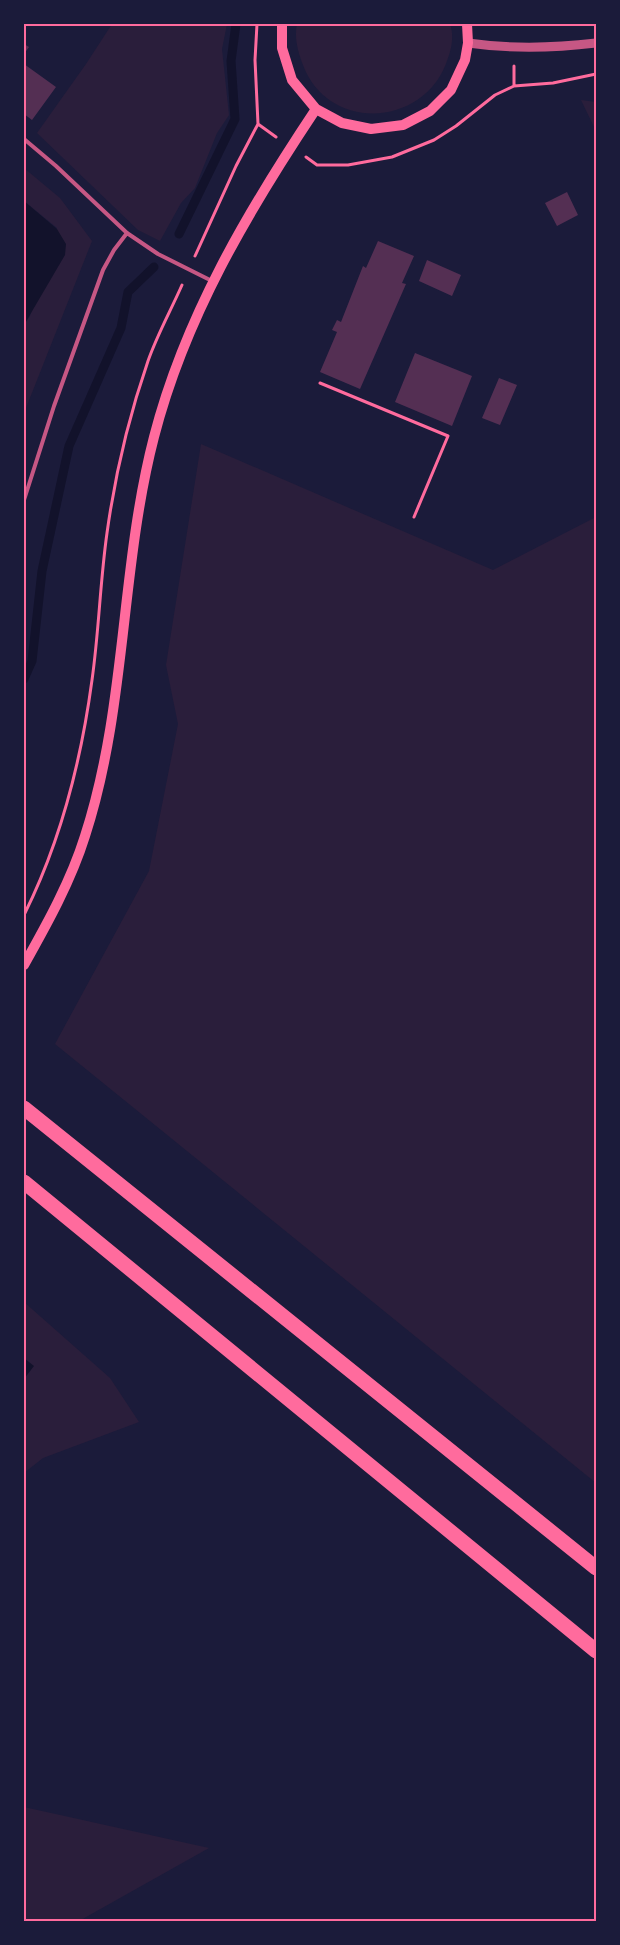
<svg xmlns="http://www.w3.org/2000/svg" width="620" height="1945" viewBox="0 0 620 1945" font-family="Arial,sans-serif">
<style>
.green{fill:#2a1e3b}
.water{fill:#12122b}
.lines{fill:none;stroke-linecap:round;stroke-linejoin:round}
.stream{stroke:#12122b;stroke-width:9}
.building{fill:#542f53}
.path{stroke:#ff6b9d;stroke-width:3}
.service{stroke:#c65784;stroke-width:4}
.tertiary{stroke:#c65784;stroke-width:9}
.secondary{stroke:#ff6b9d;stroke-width:10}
.motorway{stroke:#ff6b9d;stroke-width:15}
.neatline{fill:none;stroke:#ff6b9d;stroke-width:2}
</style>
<rect width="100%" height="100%" fill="#1b1b3a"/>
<path class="green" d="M 112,24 L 227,24 L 222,49 L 229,115 L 217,133 L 195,188 L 181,203 L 160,241 L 138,230 L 37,133 L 86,64 Z
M 297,24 L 450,24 C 454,35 452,47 448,58 C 427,127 329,134 303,65 C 298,52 294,38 297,24 Z
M 581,100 L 596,102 L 596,131 Z
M 24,168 L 60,198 L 92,241 L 24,413 L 24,325 L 30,316 L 57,228 L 24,201 Z
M 201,444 L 493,570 L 596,517 L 596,1483 L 55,1044 L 149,871 L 178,724 L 166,665 Z
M 24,1302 L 110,1378 L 139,1422 L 43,1458 L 24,1473 Z
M 24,1807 L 209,1848 L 79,1921 L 24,1921 Z"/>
<path class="water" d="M 24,201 L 57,229 L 66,244 L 65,255 L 24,325 Z
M 24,1358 L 34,1366 L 24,1379 Z"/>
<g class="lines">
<path class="stream" d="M 179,234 L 235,119 L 231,61 L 236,24
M 24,679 L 32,661 L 42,571 L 69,446 L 121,328 L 128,292 L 154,267"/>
</g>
<path class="building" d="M 24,44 L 29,47 L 24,54 Z
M 24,64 L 56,87 L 32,120 L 24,114 Z
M 567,192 L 578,215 L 557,226 L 545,203 Z
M 378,241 L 414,256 L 402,283 L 406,284 L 360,389 L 320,372 L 337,332 L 332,330 L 337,320 L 341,322 L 363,266 L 366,268 Z
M 427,260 L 461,275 L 452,296 L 419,281 Z
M 415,353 L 472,376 L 452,426 L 395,402 Z
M 499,378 L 517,385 L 500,425 L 482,418 Z"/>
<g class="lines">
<path class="path" d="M 514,66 L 514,86
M 258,124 L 276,137
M 306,157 L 317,165 L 348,165 L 392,157 L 434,140 L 456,126 L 495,95 L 514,86 L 553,83 L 596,74
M 195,256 L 236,166 L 258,124 L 255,60 L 257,24
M 320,383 L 448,436 L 414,517
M 24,915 C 61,841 81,762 92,680 C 99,631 100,582 107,533 C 115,475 129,416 148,361 C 157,335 171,310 182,285"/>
<path class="service" d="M 24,139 L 56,166 L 127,233 L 158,254 L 212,281
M 24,500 L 54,406 L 103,270 L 114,250 L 127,233"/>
<path class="tertiary" d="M 468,43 C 510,49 554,48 596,43"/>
<path class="secondary" d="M 282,24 L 282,48 L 292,80 L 316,109 L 342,123 L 371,129 L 403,125 L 430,111 L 451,90 L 465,60 L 468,43 L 467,24
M 24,965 C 47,924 71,881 85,836 C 127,707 120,568 154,437 C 185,317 248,211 316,109"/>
<path class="motorway" d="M 24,1108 L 596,1568
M 24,1182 L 596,1651"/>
</g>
<rect width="620" height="1945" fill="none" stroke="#1b1b3a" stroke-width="50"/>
<rect x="25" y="25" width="570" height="1895" class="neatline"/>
</svg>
